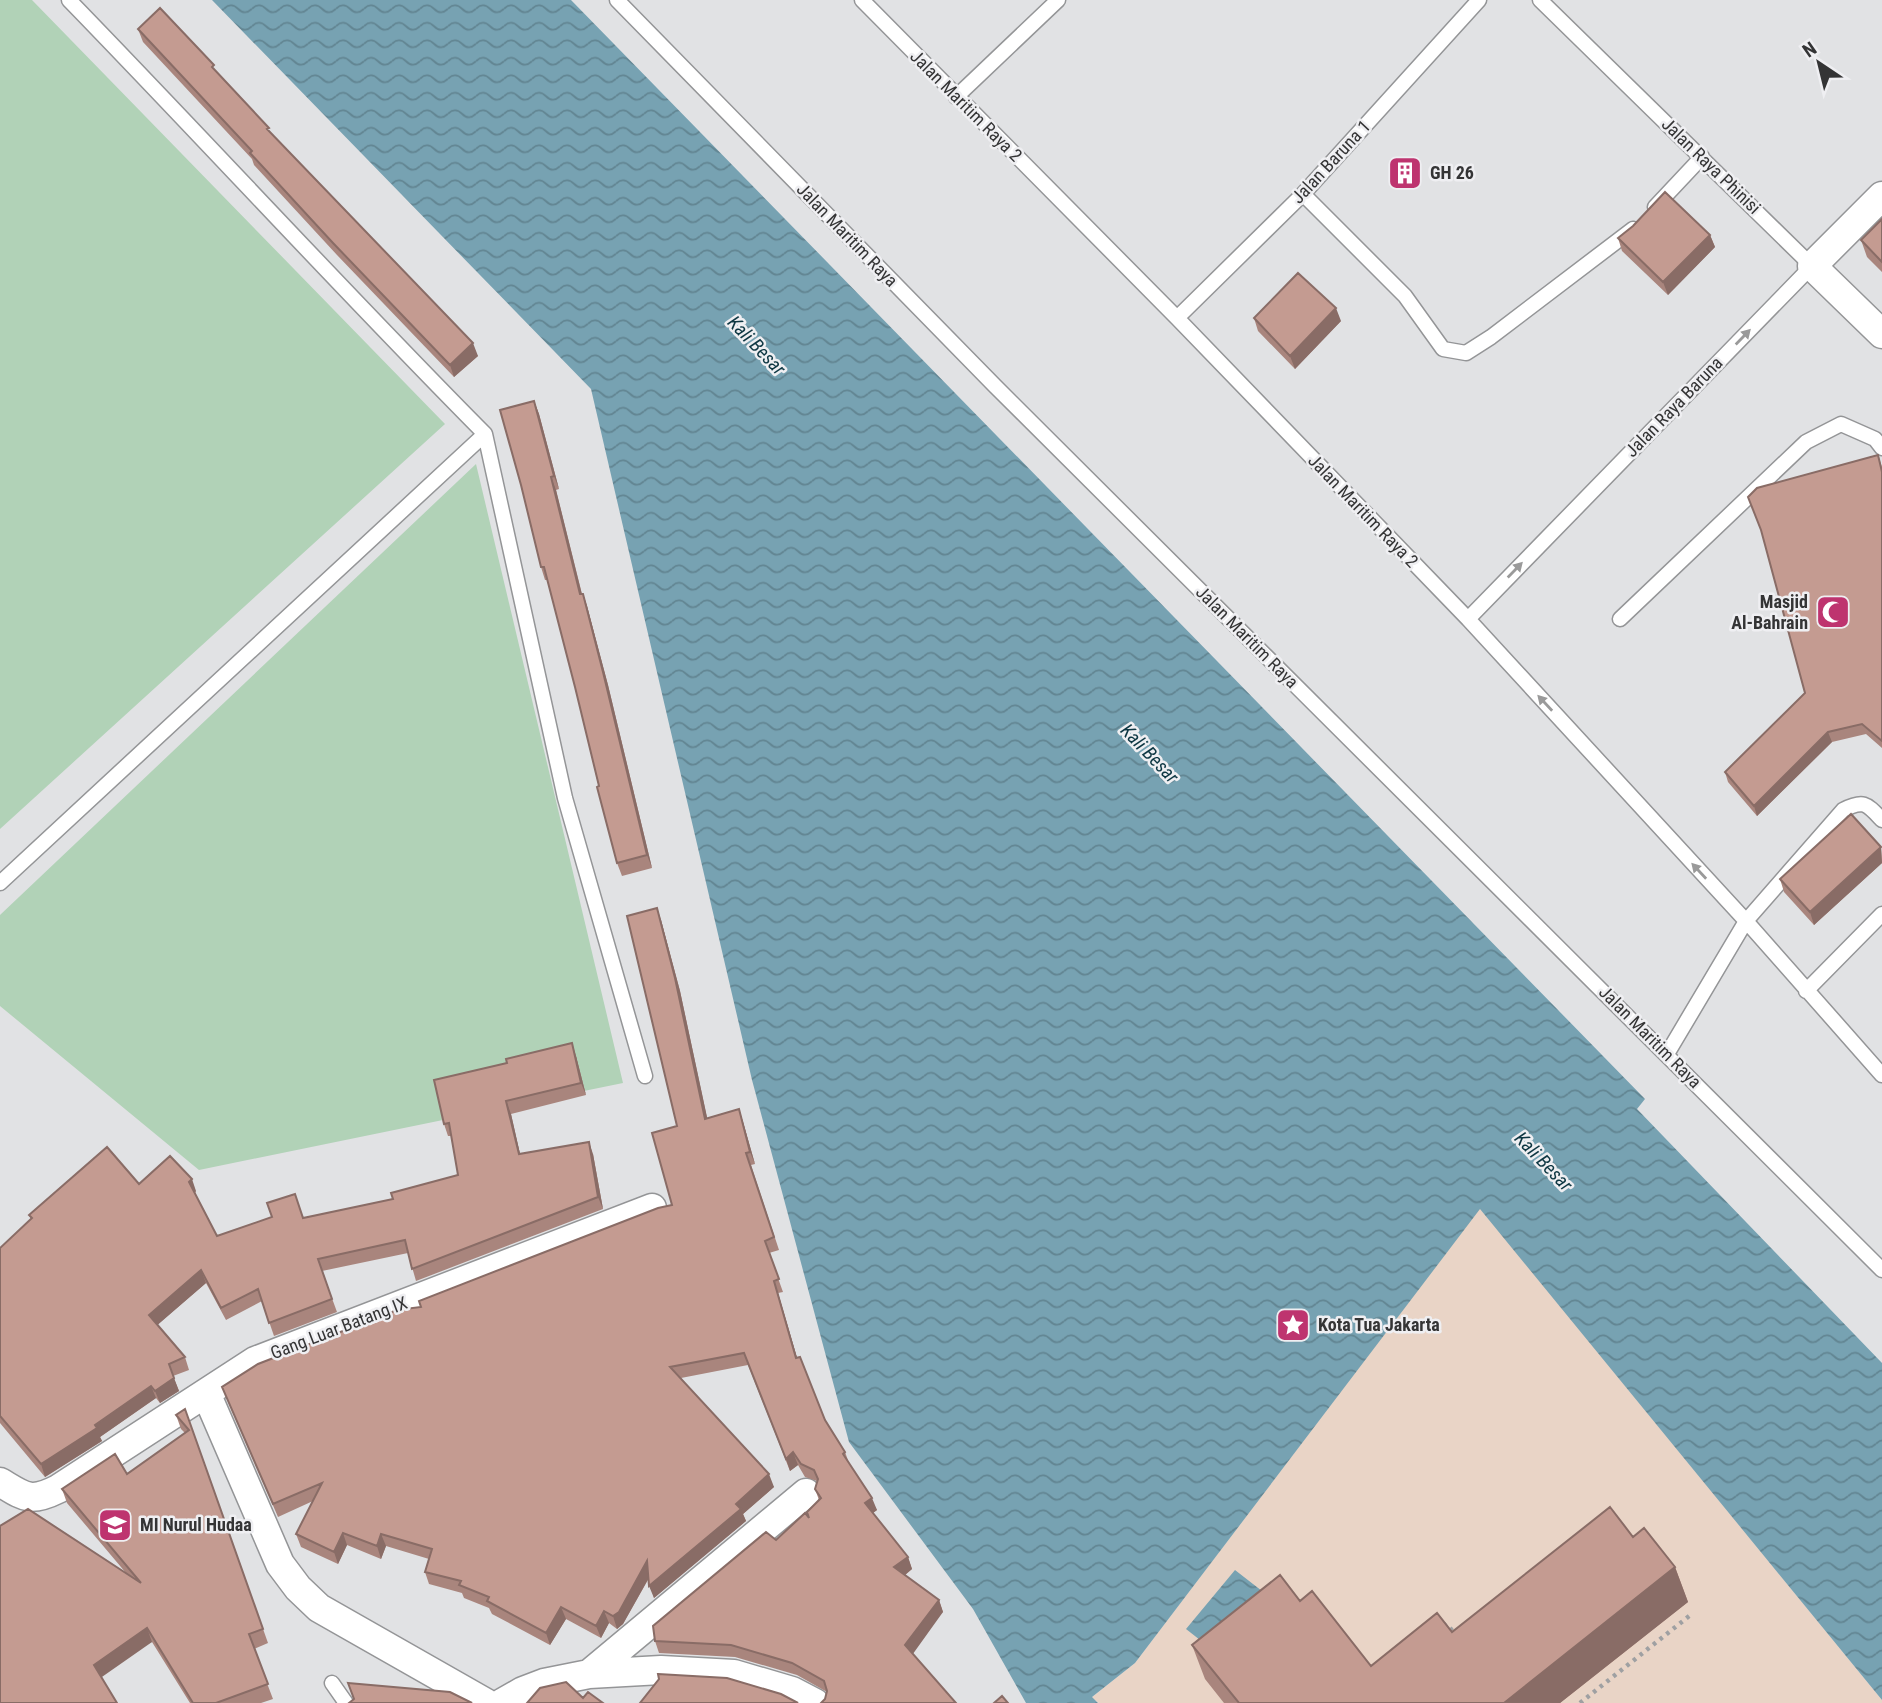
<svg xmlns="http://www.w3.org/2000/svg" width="1882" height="1703" viewBox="0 0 1882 1703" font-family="'Roboto Condensed',sans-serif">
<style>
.commercial{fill:#e9d4c6}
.green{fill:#b1d2b7}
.water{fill:url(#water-waves)}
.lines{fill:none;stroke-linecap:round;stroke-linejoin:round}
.service-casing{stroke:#949597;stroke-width:17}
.minor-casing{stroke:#949597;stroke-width:31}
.path{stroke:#9fa0a2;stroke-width:4.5;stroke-dasharray:3.5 5;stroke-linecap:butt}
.service{stroke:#fff;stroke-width:14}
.minor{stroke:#fff;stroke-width:28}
.wall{fill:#a9857d}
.shaded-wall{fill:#896c66}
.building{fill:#c49b91;stroke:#896c66;stroke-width:2}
.oneway{fill:#9a9a9a}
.labels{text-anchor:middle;stroke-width:5;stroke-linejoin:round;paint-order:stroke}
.street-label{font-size:18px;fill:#343435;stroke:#efeff2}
.poi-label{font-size:18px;font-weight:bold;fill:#343435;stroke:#efeff2;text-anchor:start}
.water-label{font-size:19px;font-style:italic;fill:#0e3743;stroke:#efeff2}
</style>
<defs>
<pattern id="water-waves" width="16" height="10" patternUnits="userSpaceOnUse" patternTransform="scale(1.75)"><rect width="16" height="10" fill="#77a2b2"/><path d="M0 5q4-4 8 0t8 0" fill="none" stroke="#628592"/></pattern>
</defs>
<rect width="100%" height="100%" fill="#e1e2e4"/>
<path class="commercial" d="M 1480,1208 L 1882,1700 L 1882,1703 L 1099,1703 L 1091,1698 L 1135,1663 Z"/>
<path class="green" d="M 0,0 L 32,0 L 445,424 L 0,829 Z
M 476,464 L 623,1083 L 199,1170 L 0,1006 L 0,915 Z"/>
<path class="water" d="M 212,0 L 571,0 L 1645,1099 L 1637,1109 L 1882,1363 L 1882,1700 L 1480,1209 L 1135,1663 L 1092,1697 L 1098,1703 L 1026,1703 L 973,1609 L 849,1442 L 752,1080 L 591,389 Z
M 1235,1570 L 1262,1591 L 1214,1651 L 1186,1629 Z"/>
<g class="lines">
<g class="service-casing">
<path id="service" d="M 617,0 L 995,386 L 1882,1270
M 862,0 L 1177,318 L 1468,619 L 1746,921 L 1882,1075
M 956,97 L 1058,0
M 1303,194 L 1405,296 L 1443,349 L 1466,353 L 1491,337 L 1633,229
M 1655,207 L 1702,157
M 1177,318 L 1303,194 L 1479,0
M 485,434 L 565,798 L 645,1076
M 1468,619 L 1812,266 L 1540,0
M 1620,619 L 1806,442 L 1841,424 L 1875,439 L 1882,448
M 0,883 L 485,434 C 344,292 209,144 69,0
M 1806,991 L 1882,914
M 1667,1054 L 1746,921 L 1843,810 C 1864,799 1867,804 1882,820
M 332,1683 L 346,1703"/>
</g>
<g class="minor-casing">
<path id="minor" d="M 1882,196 L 1812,266 L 1882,334
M 206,1393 L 280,1564 L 298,1588 L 319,1608 L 486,1703
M 0,1482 C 25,1497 30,1503 58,1489 L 255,1361 L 652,1208
M 589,1674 L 806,1493
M 502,1703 L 523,1691 L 544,1683 L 589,1674 L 661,1670 L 734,1674 L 792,1691 L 815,1703"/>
</g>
<path class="path" d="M 1444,1626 L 1447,1624 L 1456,1636
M 1580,1703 L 1693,1613"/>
<use href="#service" class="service"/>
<use href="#minor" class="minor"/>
</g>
<path class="wall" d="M 138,29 L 217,72 L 271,134 L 478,356 L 454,377 L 337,255 L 254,165 L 252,159 L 143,42 Z
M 1882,219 L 1882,272 L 1867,257 L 1861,240 Z
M 1710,235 L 1715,247 L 1668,295 L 1622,251 L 1618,238 Z
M 1254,318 L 1341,321 L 1295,369 L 1258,331 Z
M 534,401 L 539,414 L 559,489 L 556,490 L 582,594 L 583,594 L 587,606 L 608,685 L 652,868 L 622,876 L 617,863 L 575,687 L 547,580 L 545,580 L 541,567 L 521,485 Z
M 1878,455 L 1882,467 L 1882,748 L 1866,734 L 1832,742 L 1757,816 L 1728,782 L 1725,772 L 1805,693 Z
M 1881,847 L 1882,863 L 1814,925 L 1784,892 L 1780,879 Z
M 661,920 L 680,991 L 707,1118 L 739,1109 L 743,1122 L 755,1164 L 751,1165 L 779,1250 L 769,1253 L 783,1292 L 778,1293 L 797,1358 L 825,1420 L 845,1452 L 849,1463 L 877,1510 L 873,1513 L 908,1557 L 912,1569 L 905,1575 L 939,1600 L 943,1612 L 825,1699 L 827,1692 L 797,1675 L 735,1657 L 659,1653 L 655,1641 L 776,1540 L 809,1518 L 819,1500 L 815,1489 L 817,1481 L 805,1477 L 798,1465 L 790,1471 L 748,1365 L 681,1378 L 774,1487 L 743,1514 L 746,1521 L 654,1598 L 649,1578 L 623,1624 L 617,1629 L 609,1623 L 601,1638 L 566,1619 L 550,1645 L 492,1614 L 489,1608 L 464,1598 L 462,1593 L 429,1584 L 425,1572 L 429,1559 L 386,1546 L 381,1559 L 347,1545 L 338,1564 L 301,1547 L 296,1534 L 313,1501 L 278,1517 L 222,1387 L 672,1205 L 677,1126 Z
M 576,1056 L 586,1095 L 511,1114 L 520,1154 L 593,1154 L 603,1209 L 416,1281 L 408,1253 L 322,1271 L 337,1312 L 274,1336 L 262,1301 L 226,1320 L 206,1283 L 157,1325 L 185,1357 L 189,1370 L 173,1376 L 179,1391 L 160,1403 L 156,1398 L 100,1437 L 102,1441 L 45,1477 L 0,1423 L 0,1248 L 31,1219 L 29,1215 L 139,1184 L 196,1191 L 195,1193 L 217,1236 L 393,1199 L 458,1175 L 451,1136 L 448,1136 L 444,1124 Z
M 185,1409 L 268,1643 L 254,1649 L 273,1699 L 261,1703 L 190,1703 L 152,1642 L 0,1703 L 126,1573 L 67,1503 L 62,1489 L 127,1474 L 185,1433 L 181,1429 L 176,1415 Z
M 1633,1537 L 1675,1567 L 1688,1602 L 1560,1703 L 1224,1703 L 1205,1679 L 1192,1645 L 1300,1601 L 1371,1666 L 1452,1632 Z"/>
<path class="shaded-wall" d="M 1710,235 L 1715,247 L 1668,295 L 1663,282 Z
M 1336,308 L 1341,321 L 1295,369 L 1290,356 Z
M 473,343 L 478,356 L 454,377 L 450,365 Z
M 534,401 L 539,414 L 559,489 L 554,476 Z
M 551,477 L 556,490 L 585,607 L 580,594 Z
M 583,594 L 587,606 L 608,685 L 652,868 L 647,855 Z
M 1828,732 L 1832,742 L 1757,816 L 1754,806 Z
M 1881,847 L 1882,863 L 1814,925 L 1810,912 Z
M 657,908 L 661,920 L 680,991 L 710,1131 L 705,1119 Z
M 572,1043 L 576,1056 L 586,1095 L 581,1083 Z
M 506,1101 L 511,1114 L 523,1167 L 519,1154 Z
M 739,1109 L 743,1122 L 755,1164 L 750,1152 Z
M 589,1142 L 593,1154 L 603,1209 L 598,1197 Z
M 192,1179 L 196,1191 L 193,1194 L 189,1182 Z
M 201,1270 L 206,1283 L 154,1328 L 149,1315 Z
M 774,1281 L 778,1293 L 801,1371 L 796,1358 Z
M 174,1378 L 179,1391 L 160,1403 L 155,1391 Z
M 151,1386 L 156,1398 L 100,1437 L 102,1441 L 45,1477 L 41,1464 Z
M 793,1452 L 798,1465 L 790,1471 L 786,1459 Z
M 769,1474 L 774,1487 L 743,1514 L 746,1521 L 654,1598 L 649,1586 Z
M 872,1498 L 877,1510 L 870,1515 L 865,1503 Z
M 343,1533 L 347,1545 L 338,1564 L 334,1552 Z
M 381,1534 L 386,1546 L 381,1559 L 377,1546 Z
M 908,1557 L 912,1569 L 899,1580 L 894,1567 Z
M 647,1561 L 651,1574 L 623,1624 L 617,1629 L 613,1616 Z
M 1675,1567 L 1688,1602 L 1560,1703 L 1504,1703 Z
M 939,1600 L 943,1612 L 910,1658 L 905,1645 Z
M 561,1607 L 566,1619 L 550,1645 L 546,1633 Z
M 604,1611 L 609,1623 L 601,1638 L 596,1626 Z
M 147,1628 L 152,1642 L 99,1679 L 94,1665 Z"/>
<path class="building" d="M 160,8 L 214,65 L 212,67 L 269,128 L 267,129 L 473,343 L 450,365 L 333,243 L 250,153 L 252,151 L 138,29 Z
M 1665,192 L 1710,235 L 1663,282 L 1618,238 L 1633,226 Z
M 1882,219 L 1882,262 L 1861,240 Z
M 1298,273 L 1336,308 L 1290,356 L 1254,318 Z
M 534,401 L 554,476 L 551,477 L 580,594 L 583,594 L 603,672 L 647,855 L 617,863 L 597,787 L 599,786 L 575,687 L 544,567 L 541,567 L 521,485 L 500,410 Z
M 1878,455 L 1882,472 L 1882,741 L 1862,724 L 1828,732 L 1754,806 L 1725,772 L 1805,693 L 1761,530 L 1748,497 L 1757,488 Z
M 1851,814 L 1881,847 L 1810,912 L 1780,879 Z
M 657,908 L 675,978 L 705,1119 L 739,1109 L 750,1152 L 746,1153 L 774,1237 L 765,1241 L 779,1279 L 774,1281 L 796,1358 L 800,1357 L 825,1420 L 845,1452 L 843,1454 L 872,1498 L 865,1503 L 908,1557 L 894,1567 L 939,1600 L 905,1645 L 956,1703 L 821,1703 L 825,1699 L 827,1691 L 824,1681 L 792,1663 L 731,1645 L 655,1641 L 653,1626 L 766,1532 L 776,1540 L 805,1513 L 809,1518 L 807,1512 L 821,1498 L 815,1489 L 818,1479 L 814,1470 L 801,1464 L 793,1452 L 786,1459 L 744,1353 L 670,1367 L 769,1474 L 736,1504 L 741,1509 L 649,1586 L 647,1561 L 619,1612 L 613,1616 L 604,1611 L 596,1626 L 561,1607 L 546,1633 L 487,1601 L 489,1597 L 459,1585 L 461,1581 L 425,1572 L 432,1549 L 381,1534 L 377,1546 L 343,1533 L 334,1552 L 296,1534 L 322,1483 L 273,1504 L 222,1387 L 258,1364 L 397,1310 L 421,1307 L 419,1301 L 658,1208 L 672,1205 L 652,1133 L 677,1126 L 627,916 Z
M 572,1043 L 581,1083 L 506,1101 L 519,1154 L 589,1142 L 598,1197 L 412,1269 L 405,1240 L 318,1259 L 332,1299 L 269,1323 L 258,1289 L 221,1308 L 201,1270 L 149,1315 L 185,1357 L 169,1364 L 174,1378 L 155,1391 L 151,1386 L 95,1425 L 97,1428 L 41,1464 L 0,1416 L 0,1248 L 32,1218 L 29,1215 L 107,1147 L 139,1184 L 170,1156 L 192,1179 L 189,1182 L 217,1236 L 272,1217 L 267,1203 L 295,1194 L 303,1218 L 393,1199 L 391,1193 L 458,1175 L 449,1123 L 444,1124 L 434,1080 L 507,1063 L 506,1059 Z
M 185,1409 L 263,1629 L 249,1634 L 268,1684 L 216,1703 L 193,1703 L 147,1628 L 94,1665 L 117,1703 L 0,1703 L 0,1526 L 28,1509 L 141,1583 L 62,1489 L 115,1454 L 127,1474 L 189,1430 L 176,1415 Z
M 1610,1507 L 1633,1537 L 1644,1528 L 1675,1567 L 1504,1703 L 1239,1703 L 1192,1645 L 1280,1575 L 1300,1601 L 1312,1591 L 1371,1666 L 1437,1613 L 1452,1632 Z
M 658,1674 L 727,1678 L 781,1694 L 798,1703 L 640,1703 L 659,1679 Z
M 566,1682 L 583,1698 L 588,1692 L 603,1703 L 527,1703 L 540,1688 Z
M 348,1683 L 450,1692 L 472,1703 L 349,1703 L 354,1699 Z
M 1002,1696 L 1008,1703 L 994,1703 Z"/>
<defs><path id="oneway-solid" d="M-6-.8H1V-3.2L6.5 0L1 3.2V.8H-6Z" transform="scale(1.75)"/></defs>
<g class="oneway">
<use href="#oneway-solid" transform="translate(1743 337) rotate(-46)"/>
<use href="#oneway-solid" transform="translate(1515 570) rotate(-46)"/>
<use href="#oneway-solid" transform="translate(1545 703) rotate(-133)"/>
<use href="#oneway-solid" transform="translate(1699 871) rotate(-133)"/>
</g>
<defs>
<g id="building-square" transform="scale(1.75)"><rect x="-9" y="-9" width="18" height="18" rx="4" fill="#be346f" stroke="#efeff2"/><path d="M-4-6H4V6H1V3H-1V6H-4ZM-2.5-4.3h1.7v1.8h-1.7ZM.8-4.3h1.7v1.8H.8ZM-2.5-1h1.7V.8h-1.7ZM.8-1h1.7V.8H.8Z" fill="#fff"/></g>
<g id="mosque-square" transform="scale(1.75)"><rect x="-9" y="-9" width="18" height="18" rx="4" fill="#be346f" stroke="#efeff2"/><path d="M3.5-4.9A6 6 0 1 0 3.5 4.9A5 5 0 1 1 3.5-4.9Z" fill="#fff"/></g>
<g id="sight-square" transform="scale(1.75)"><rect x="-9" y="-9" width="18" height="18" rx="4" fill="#be346f" stroke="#efeff2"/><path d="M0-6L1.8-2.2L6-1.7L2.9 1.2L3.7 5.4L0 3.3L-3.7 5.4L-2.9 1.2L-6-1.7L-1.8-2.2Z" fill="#fff"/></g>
<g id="school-square" transform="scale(1.75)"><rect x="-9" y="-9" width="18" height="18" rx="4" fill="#be346f" stroke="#efeff2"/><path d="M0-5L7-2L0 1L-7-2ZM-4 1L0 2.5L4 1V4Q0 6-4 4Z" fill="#fff"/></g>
</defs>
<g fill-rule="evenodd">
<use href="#building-square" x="1405" y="173"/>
<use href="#mosque-square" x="1833" y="612"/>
<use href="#sight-square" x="1293" y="1325"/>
<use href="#school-square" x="115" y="1525"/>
</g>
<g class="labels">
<g class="street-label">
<text transform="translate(966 106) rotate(45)" y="6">Jalan Maritim Raya 2</text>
<text transform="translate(1331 162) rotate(-47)" y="6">Jalan Baruna 1</text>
<text transform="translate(1711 166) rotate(44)" y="6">Jalan Raya Phinisi</text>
<text transform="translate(847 235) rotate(46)" y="6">Jalan Maritim Raya</text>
<text transform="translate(1674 407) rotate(-46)" y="6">Jalan Raya Baruna</text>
<text transform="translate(1363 511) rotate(46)" y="6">Jalan Maritim Raya 2</text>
<text transform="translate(1247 637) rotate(45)" y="6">Jalan Maritim Raya</text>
<text transform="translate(1650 1037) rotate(45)" y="6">Jalan Maritim Raya</text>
<text transform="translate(339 1328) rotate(-21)" y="6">Gang Luar Batang IX</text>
</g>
<g class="poi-label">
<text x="1430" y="179">GH 26</text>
<text x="1808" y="608" text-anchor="end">Masjid<tspan x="1808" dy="21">Al-Bahrain</tspan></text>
<text x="1318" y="1331">Kota Tua Jakarta</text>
<text x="140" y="1531">MI Nurul Hudaa</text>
</g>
<g class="water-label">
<text transform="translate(757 345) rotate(46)" y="7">Kali Besar</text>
<text transform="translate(1150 753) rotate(46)" y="7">Kali Besar</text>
<text transform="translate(1544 1161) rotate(46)" y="7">Kali Besar</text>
</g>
</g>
<g transform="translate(1819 63) rotate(325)" stroke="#efeff2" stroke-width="5" paint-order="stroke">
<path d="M0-5L12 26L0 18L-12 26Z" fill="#343435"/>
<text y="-10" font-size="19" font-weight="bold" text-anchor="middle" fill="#343435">N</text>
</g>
</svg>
